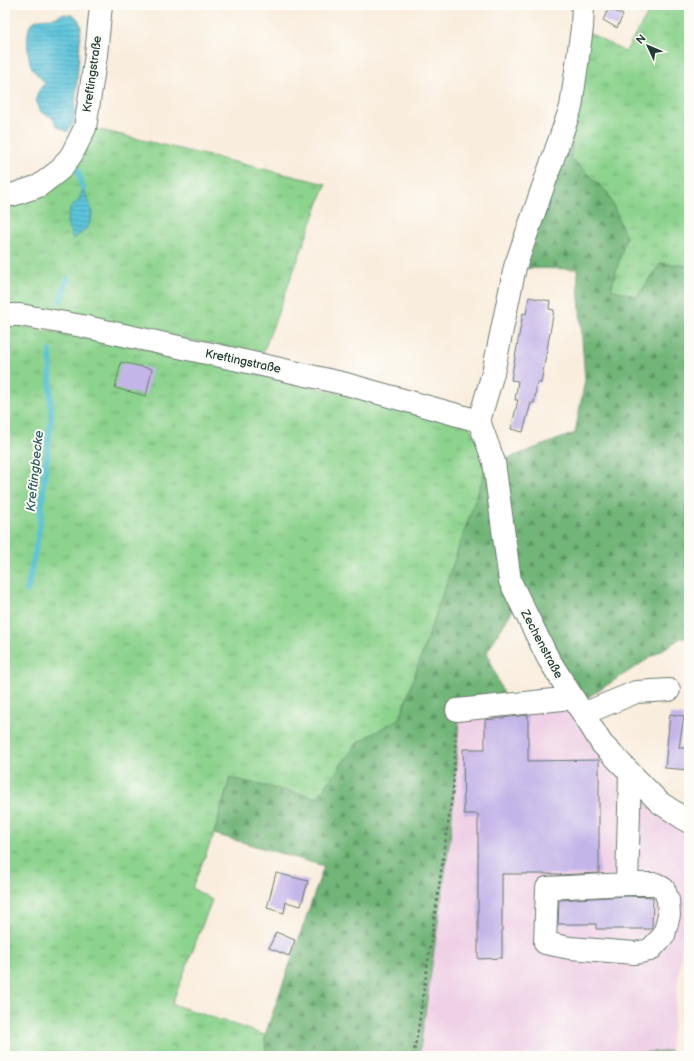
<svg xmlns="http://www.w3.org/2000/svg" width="694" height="1061" viewBox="0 0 694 1061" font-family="'Balsamiq Sans',sans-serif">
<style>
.built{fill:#efd0e6}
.grass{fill:url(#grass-tufts);stroke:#568860}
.forest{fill:url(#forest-firs);stroke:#487956}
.water{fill:url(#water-rules);stroke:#3e8087}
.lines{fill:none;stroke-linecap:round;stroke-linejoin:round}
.stream{stroke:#5dc4da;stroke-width:5.5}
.building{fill:#c4b5e8}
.minor-casing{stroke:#6b7b6f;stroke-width:24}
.path{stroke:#6b7b6f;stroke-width:2.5;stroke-dasharray:3 3;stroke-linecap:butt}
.minor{stroke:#fff;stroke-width:22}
.labels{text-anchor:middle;stroke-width:4;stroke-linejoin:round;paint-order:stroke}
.street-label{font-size:12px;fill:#1f3d34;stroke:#fdfcf7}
.water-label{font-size:13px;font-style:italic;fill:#2e5f5e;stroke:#fdfcf7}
</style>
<defs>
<pattern id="grass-tufts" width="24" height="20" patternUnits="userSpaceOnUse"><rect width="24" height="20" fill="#8cd38d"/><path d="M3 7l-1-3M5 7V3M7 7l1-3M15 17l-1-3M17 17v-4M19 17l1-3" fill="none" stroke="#72ac74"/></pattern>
<pattern id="forest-firs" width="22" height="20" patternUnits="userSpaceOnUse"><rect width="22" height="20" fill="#71b578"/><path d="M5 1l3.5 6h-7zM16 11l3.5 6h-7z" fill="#5c9463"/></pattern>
<pattern id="water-rules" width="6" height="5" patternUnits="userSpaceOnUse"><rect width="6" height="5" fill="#5dc4da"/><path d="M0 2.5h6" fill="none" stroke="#4ca0b2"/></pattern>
</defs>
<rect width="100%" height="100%" fill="#fdfcf7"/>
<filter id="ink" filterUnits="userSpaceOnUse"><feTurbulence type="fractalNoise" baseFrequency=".025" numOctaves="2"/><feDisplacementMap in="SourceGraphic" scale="8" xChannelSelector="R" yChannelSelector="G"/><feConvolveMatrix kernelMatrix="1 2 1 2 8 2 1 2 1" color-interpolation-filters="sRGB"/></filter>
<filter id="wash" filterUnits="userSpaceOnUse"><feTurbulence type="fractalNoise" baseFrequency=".012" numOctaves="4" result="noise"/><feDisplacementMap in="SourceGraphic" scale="16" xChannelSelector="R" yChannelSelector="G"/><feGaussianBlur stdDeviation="0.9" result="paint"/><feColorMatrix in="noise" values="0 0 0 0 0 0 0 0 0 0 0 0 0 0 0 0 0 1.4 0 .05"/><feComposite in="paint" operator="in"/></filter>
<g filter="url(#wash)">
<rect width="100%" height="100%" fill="#f9eddd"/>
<path class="built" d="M 570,702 L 689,831 L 689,884 L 670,1051 L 589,1056 L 419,1056 L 451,831 L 459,715 Z"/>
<path class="grass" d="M 653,5 L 689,5 L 689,266 L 661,263 L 637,297 L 611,289 L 626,236 L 570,157 L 576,104 L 588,32 L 625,52 Z
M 88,127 L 326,184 L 263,353 L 5,308 L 5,200 L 37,190 Z
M 5,323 L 164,352 L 467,423 L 480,444 L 488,463 L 400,718 L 357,743 L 317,799 L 230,778 L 214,834 L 192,888 L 212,900 L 172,1004 L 265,1035 L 266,1056 L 5,1056 Z"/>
<path class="forest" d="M 576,104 L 570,157 L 608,193 L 626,237 L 611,289 L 637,297 L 661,263 L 689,266 L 689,638 L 681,638 L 582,701 L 515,581 L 498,462 L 575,433 L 585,380 L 577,269 L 518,268 Z
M 488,463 L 514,608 L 487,652 L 506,701 L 460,706 L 451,831 L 419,1056 L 266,1056 L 265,1035 L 324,866 L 214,834 L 230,778 L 317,798 L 357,743 L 400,718 Z
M 670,1051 L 671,1056 L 589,1056 Z"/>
<path class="water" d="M 62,14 C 75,15 77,14 81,27 L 74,122 L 67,132 L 57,126 L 52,117 L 41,112 C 34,99 35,94 45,83 C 41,78 34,72 31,66 C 28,57 24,28 33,22 C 41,17 46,19 54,18 C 57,17 60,15 62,14 Z
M 83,189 C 95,212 97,224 73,239 L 67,222 L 68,216 L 71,207 L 79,200 Z"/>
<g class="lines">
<path class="stream" d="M 78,170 L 83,189
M 60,301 L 68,279
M 27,591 L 39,532 L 51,417 L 50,351"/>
</g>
<g id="blocks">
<path class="building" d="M 609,8 L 623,15 L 617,28 L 603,20 Z
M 529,297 L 550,301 L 549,309 L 554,310 L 541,383 L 537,383 L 534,403 L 531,403 L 523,432 L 511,429 L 518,400 L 515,400 L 518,381 L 511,380 L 523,313 L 526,314 Z
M 121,362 L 152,369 L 146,396 L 115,388 Z
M 670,714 L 684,716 L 679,748 L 689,748 L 689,770 L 665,768 Z
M 528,715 L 528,761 L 599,760 L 599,873 L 558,875 L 558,874 L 502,874 L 502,958 L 478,959 L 478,814 L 464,814 L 463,749 L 485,749 L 485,720 Z
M 276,873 L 308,881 L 301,906 L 286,902 L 284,913 L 267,908 Z
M 627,896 L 653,897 L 652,929 L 596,929 L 596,924 L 558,924 L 559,900 Z
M 276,932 L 295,940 L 289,956 L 269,948 Z"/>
</g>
</g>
<g filter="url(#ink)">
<use href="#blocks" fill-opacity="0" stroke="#6b7b6f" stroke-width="1"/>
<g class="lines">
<g class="minor-casing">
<path id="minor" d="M 5,195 L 12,195 L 39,186 L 61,169 L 72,154 L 85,128 L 96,55 L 101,5
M 5,315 L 20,315 L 82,326 L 262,365 L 346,384 L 479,421
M 479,421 L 494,462 L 510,581 L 548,658 L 602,744 L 659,802 L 689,822
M 479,421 L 493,373 L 515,267 L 571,107 L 582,28 L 583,5
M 457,710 L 572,698
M 583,714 L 636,692 L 669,690
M 627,884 L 656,884 L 664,889 L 668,900 L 669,915 L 664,935 L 650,950 L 635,953 L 570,948 L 545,943 L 547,888 L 627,884 L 630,773"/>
</g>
<path class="path" d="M 413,1056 L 417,1037 L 453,790 L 456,730"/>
<use href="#minor" class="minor"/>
</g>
</g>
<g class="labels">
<g class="street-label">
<text transform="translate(92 74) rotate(-82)" y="4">Kreftingstraße</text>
<text transform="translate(243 361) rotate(12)" y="4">Kreftingstraße</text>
<text transform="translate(542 644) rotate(62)" y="4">Zechenstraße</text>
</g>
<g class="water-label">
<text transform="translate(34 471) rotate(-84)" y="5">Kreftingbecke</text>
</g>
</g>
<rect width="694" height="1061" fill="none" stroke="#fdfcf7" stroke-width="20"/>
<g transform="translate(648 46) rotate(314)" stroke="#fdfcf7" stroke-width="3" paint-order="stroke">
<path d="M0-3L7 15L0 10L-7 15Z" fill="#1f3d34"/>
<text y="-6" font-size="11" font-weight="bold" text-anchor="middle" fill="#1f3d34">N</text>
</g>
</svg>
